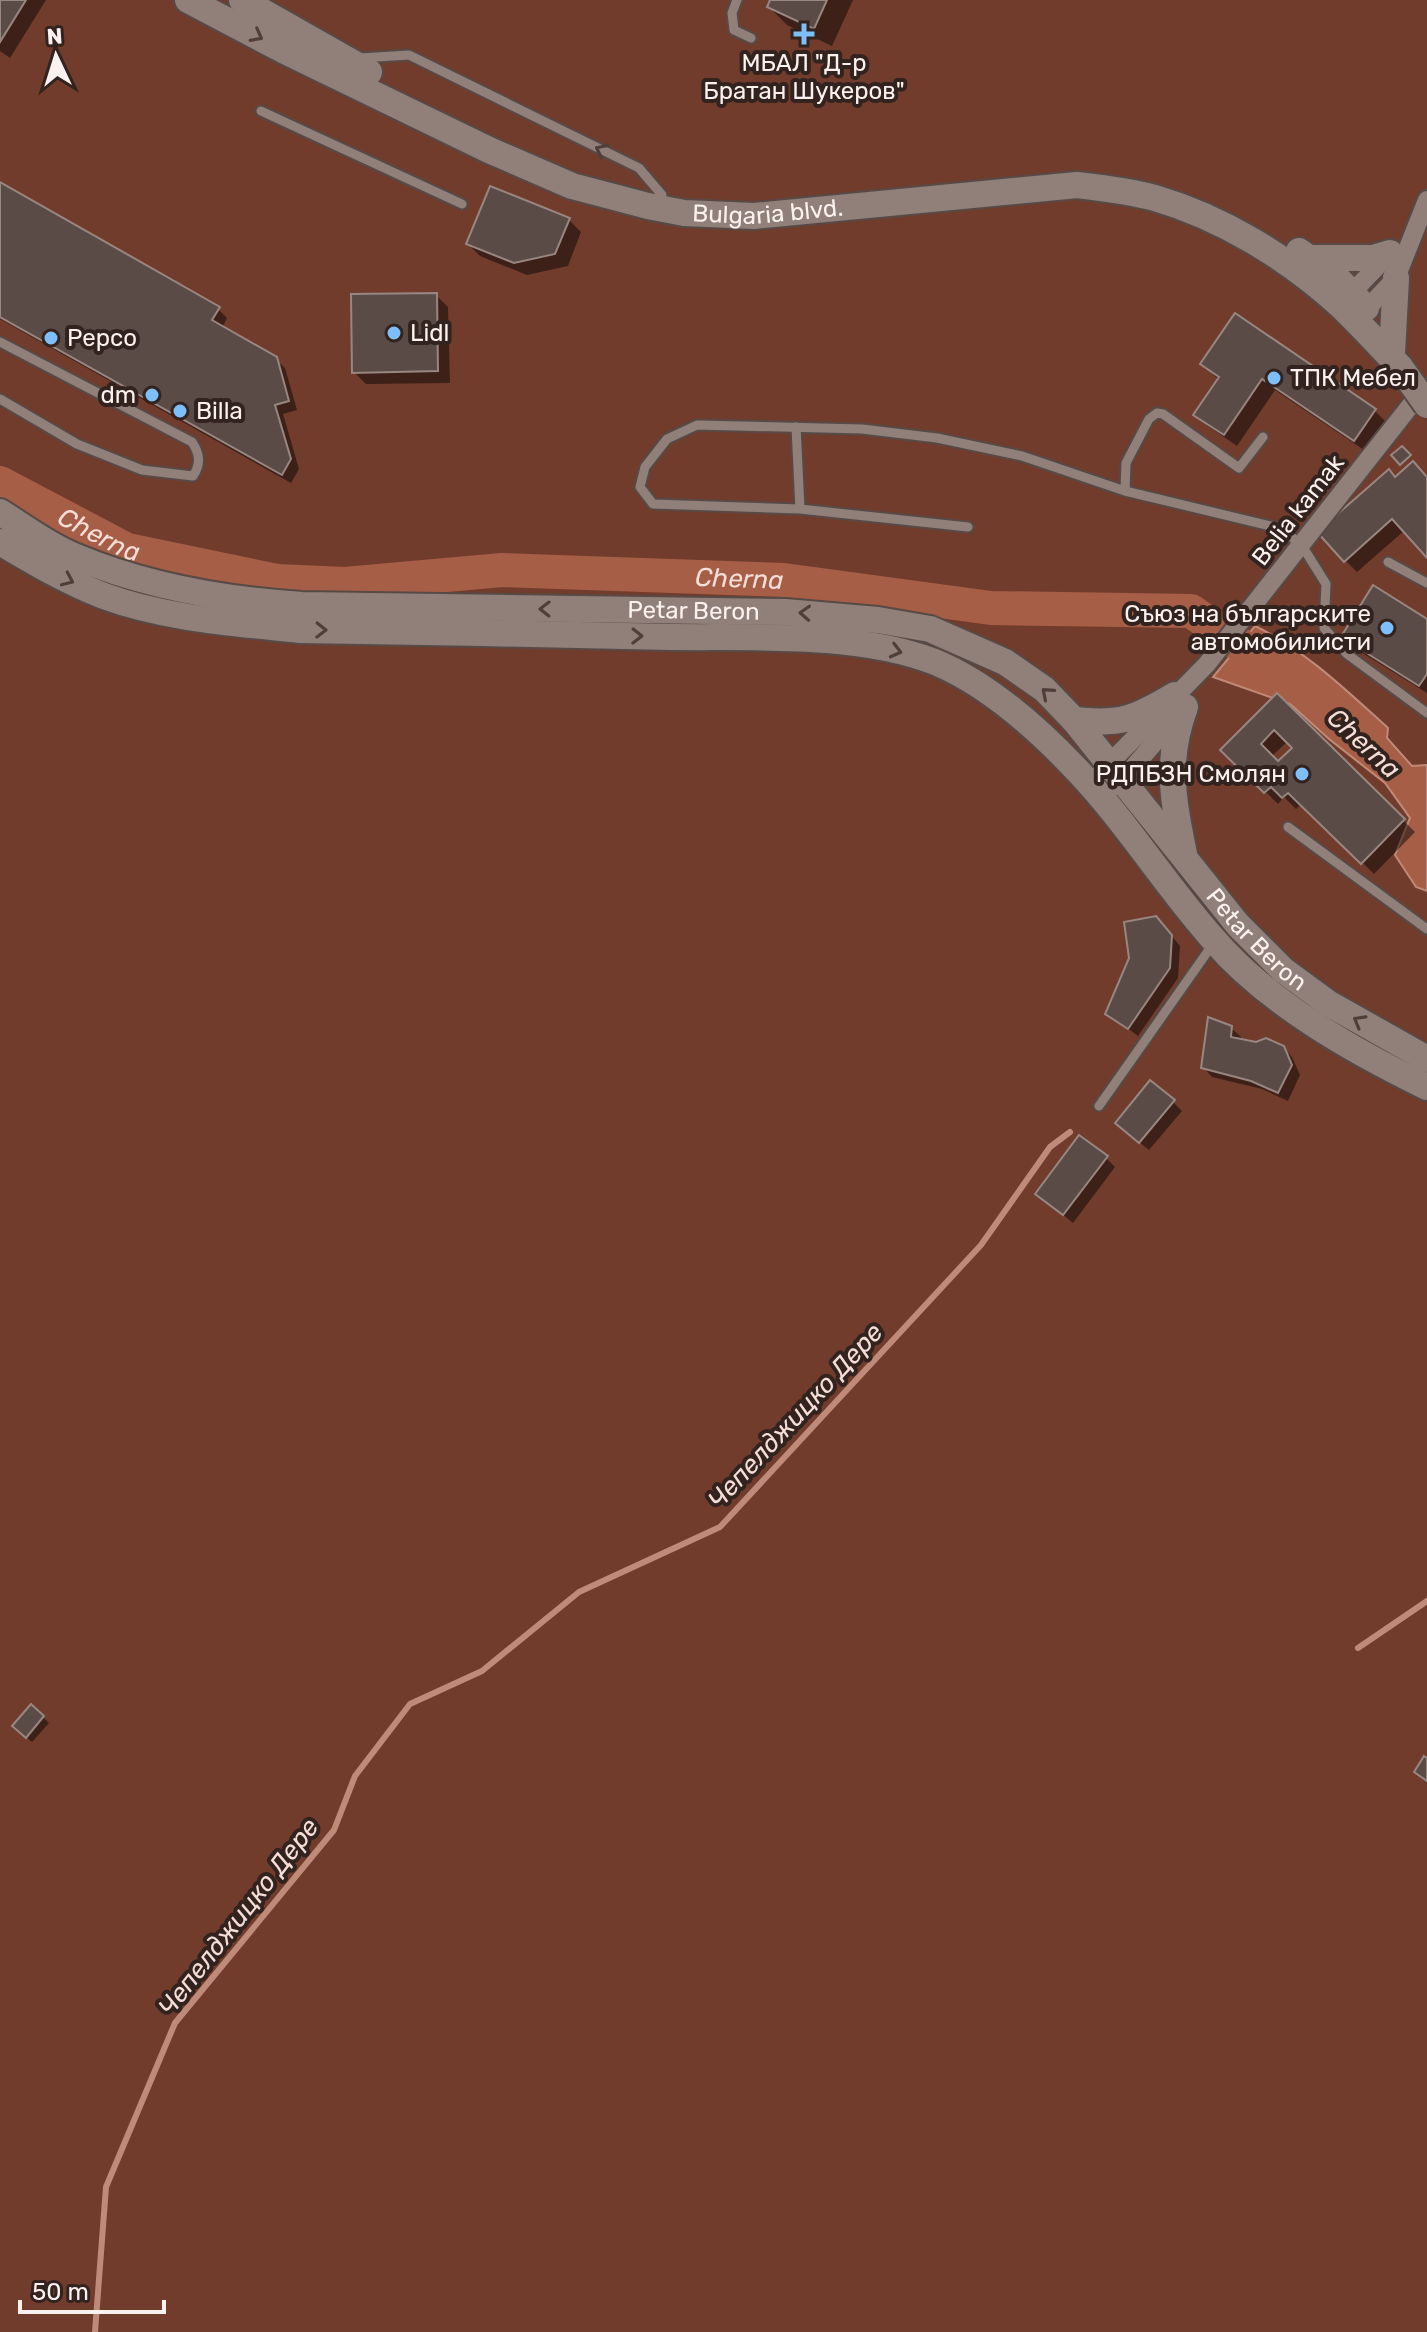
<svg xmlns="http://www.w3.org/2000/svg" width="1427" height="2332" viewBox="0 0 1427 2332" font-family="Rubik,sans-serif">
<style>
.green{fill:#723c2c}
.water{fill:#a75e47;stroke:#c08a79;stroke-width:2}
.shadow{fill:#0007;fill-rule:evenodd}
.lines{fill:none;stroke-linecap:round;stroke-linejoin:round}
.stream{stroke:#c08a79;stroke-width:6}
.river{stroke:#a75e47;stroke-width:34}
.building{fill:#5b4b46;stroke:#988681;stroke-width:2;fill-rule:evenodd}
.lane-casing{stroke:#574a46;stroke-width:13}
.street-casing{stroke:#574a46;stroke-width:22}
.secondary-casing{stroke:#574a46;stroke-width:30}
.lane{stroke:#91807a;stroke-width:9}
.street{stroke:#91807a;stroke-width:18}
.secondary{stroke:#91807a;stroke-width:26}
.secondary-bridge-casing{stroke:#574a46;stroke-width:30;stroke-linecap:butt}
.secondary-bridge{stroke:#91807a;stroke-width:26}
.oneway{stroke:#4e3f3a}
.poi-dot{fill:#7ebef9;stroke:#32231f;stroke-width:3}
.labels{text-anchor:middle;stroke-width:8;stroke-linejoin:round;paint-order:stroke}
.poi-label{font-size:24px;fill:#fbf1ee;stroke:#32231f;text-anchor:start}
.street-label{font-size:24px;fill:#fbf1ee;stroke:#32231f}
.water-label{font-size:26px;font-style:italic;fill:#f4ded7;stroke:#32231f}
</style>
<rect width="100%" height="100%" fill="#3c2d29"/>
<path class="green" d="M 0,0 L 1427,0 L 1427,2332 L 0,2332 Z"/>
<path class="water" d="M 1255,626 C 1305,650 1347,691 1388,728 L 1387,738 L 1412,766 L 1427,765 L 1427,891 L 1416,887 L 1395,855 L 1410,818 L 1385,783 L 1329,739 L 1290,704 L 1213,677 Z"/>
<path class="shadow" d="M 0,0 L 46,0 L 10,58 L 0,51 Z
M 772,0 L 853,0 L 832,46 L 787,25 L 769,7 Z
M 0,185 L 218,309 L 227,318 L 222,328 L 275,359 L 285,368 L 297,410 L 283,414 L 299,469 L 291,483 L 0,319 Z
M 491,188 L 569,220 L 581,232 L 568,266 L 527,275 L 480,256 L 468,244 Z
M 436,295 L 448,307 L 450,383 L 366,384 L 354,372 Z
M 1235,316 L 1375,411 L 1387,423 L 1367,452 L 1275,390 L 1237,446 L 1208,426 L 1196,414 L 1219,380 L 1202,364 Z
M 1427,479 L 1427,555 L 1405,530 L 1357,572 L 1345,560 Z
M 1427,622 L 1427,693 L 1356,649 L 1343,636 Z
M 1277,696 L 1415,832 L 1374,874 L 1302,803 L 1296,809 L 1284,797 L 1278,804 L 1223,750 ZM 1288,741 L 1295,748 L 1278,764 L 1271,757 Z
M 1165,928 L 1180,946 L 1178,978 L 1138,1036 L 1107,1013 Z
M 1231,1028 L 1241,1037 L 1240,1041 L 1283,1047 L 1292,1057 L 1300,1075 L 1288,1101 L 1262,1089 L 1212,1077 L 1203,1067 Z
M 1173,1102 L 1182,1111 L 1149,1150 L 1126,1131 Z
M 1106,1158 L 1115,1167 L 1073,1223 L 1037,1193 Z
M 43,1717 L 49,1723 L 32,1742 L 20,1732 Z"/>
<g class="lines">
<path class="stream" d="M 1358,1648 L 1427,1601
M 95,2332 L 106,2187 L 175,2023 L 334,1830 L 355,1776 L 410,1704 L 482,1671 L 579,1592 L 720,1527 L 981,1245 L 1050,1147 L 1070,1132"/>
<path class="river" id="s1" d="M 0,483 L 127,550 L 277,581 L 345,584 L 502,570 L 784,580 L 991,608 L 1191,611 L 1278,671"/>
</g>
<path class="building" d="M 0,0 L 26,0 L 0,42 Z
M 770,0 L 827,0 L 814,29 L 767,7 Z
M 0,182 L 220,307 L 212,320 L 277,357 L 289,401 L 275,405 L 291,459 L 282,475 L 0,317 Z
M 490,186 L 570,218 L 555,254 L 514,263 L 466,244 Z
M 437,293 L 438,371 L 352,373 L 351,294 Z
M 1235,313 L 1376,409 L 1354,441 L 1262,379 L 1224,435 L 1193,415 L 1219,377 L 1200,364 Z
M 1402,446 L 1411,455 L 1400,465 L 1391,455 Z
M 1413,461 L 1427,477 L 1427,558 L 1392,519 L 1344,562 L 1317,532 L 1389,469 L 1395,477 Z
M 1373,585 L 1427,619 L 1427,674 L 1419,686 L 1341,637 Z
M 1277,693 L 1405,819 L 1361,864 L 1288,793 L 1282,798 L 1271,787 L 1264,793 L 1220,750 ZM 1274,730 L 1292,748 L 1278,761 L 1261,744 Z
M 1156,916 L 1172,935 L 1170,968 L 1128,1029 L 1105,1014 L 1129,958 L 1124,922 Z
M 1208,1017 L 1232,1026 L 1231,1037 L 1256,1042 L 1266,1038 L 1284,1046 L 1292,1065 L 1278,1093 L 1251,1081 L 1201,1068 Z
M 1150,1080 L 1175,1100 L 1139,1143 L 1115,1123 Z
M 1079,1135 L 1108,1156 L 1063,1215 L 1035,1194 Z
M 31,1704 L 44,1716 L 26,1738 L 12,1726 Z
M 1424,1756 L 1427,1758 L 1427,1781 L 1414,1772 Z"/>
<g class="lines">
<g class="lane-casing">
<path id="lane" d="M 737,0 L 732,13 L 734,30 L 751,38
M 360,58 L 409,55 L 639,168 L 662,195
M 261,111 L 462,204
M 0,342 L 192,442 C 200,454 201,464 193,476 L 142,470 L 77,444 L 0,399
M 796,427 L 800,509
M 1125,491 L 1126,463 L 1149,419 L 1157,413 L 1163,414 L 1239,468 L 1263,437
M 968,527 L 800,509 L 653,504 L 640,487 L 645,467 L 667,439 L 697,425 L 862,429 L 937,438 L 1022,456 L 1125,491 L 1279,528 L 1301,544 L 1326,584 L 1324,628 L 1347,654 L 1427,713
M 1388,562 L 1427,583
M 1288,827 L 1427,929
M 1099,1106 L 1213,944"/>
</g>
<g class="street-casing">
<path id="street" d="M 1344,301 L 1390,253
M 1360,316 L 1396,278 L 1427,200
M 1102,771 L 1207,664 L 1425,387
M 1117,786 L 1181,712"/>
</g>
<g class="secondary-casing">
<g id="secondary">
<path id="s2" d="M 188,0 L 285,51 L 489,150 L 572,186 L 648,206 L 684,213 L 754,216 L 1077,185 C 1103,188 1130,191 1155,198 C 1223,218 1288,258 1340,305 C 1361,325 1380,346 1400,367"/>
<path d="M 242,0 L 369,72"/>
<path d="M 1299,251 L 1337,278 L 1366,308"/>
<path d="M 1310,258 L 1373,258 L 1390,253"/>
<path d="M 1392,353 L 1396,278"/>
<path id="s3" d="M 0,512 C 24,527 47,545 74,556 C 145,586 225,600 302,605 L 785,612 L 878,620 L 930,629 L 1005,662 L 1044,689 L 1074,720 L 1238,925 L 1283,970 L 1328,1003 L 1427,1059"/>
<path d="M 0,542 C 34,562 67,582 104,596 C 167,619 235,623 300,630 C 424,632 547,634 671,637 C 754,638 858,632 935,662 C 988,684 1036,727 1075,768 C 1126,821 1165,885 1214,940 C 1268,1003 1353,1051 1427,1087"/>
<path d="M 1074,720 C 1121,725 1135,719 1175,695"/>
<path d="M 1184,854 C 1173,799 1165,761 1185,707"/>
</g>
</g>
<use href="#lane" class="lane"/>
<use href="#street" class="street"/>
<use href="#secondary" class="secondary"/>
<g class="secondary-bridge-casing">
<path id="secondary-bridge" d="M 1400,367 L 1427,405"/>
</g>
<use href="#secondary-bridge" class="secondary-bridge"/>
</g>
<defs><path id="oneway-chevron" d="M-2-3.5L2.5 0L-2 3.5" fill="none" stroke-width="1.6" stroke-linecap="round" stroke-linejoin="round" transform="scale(2)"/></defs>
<g class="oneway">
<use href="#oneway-chevron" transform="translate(257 36) rotate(28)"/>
<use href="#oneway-chevron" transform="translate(601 150) rotate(-154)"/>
<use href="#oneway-chevron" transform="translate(68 580) rotate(24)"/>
<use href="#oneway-chevron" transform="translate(545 609) rotate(-179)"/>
<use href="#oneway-chevron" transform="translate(805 613) rotate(-177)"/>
<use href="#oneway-chevron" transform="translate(321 630) rotate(1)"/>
<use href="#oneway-chevron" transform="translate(637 636) rotate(1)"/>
<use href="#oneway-chevron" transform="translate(896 651) rotate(14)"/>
<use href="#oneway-chevron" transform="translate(1047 693) rotate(-139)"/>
<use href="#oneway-chevron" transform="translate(1359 1021) rotate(-150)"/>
</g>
<g class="poi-dot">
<path d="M800 22h8v8h8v8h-8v8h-8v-8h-8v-8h8z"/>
<circle cx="394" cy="333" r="8"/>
<circle cx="51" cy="338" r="8"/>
<circle cx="1274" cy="378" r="8"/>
<circle cx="152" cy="395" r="8"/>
<circle cx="180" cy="411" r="8"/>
<circle cx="1387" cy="628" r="8"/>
<circle cx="1302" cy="774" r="8"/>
</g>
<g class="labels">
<g class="poi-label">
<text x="804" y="71" text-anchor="middle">МБАЛ "Д-р<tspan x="804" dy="28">Братан Шукеров"</tspan></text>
<text x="410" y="341">Lidl</text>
<text x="67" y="346">Pepco</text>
<text x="1290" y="386">ТПК Мебел</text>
<text x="136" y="403" text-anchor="end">dm</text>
<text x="196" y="419">Billa</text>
<text x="1371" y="622" text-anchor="end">Съюз на българските<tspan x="1371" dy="28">автомобилисти</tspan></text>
<text x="1286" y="782" text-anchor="end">РДПБЗН Смолян</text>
</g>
<g class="street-label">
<text dy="8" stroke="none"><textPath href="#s2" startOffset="626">Bulgaria blvd.</textPath></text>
<text transform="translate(1298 510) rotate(-52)" y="8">Belia kamak</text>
<text dy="8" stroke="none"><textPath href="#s3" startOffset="712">Petar Beron</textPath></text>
<text dy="8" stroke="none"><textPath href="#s3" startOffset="1408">Petar Beron</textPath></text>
</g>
<g class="water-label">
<text dy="9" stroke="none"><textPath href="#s1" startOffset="112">Cherna</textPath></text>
<text dy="9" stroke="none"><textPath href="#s1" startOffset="760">Cherna</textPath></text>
<text transform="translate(1364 743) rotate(43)" y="9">Cherna</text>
<text transform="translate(795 1416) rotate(-47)" y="9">Чепелджицко Дере</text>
<text transform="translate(238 1917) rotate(-52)" y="9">Чепелджицко Дере</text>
</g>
</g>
<g transform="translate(56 56) rotate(356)" stroke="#32231f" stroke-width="6" paint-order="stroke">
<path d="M0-6L14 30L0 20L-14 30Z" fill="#fbf1ee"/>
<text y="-12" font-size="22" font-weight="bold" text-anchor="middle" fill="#fbf1ee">N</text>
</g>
<path d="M20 2300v12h144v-12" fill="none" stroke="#fbf1ee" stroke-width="4"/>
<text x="32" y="2300" font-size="24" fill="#fbf1ee" stroke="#32231f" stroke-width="6" paint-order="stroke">50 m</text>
</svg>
